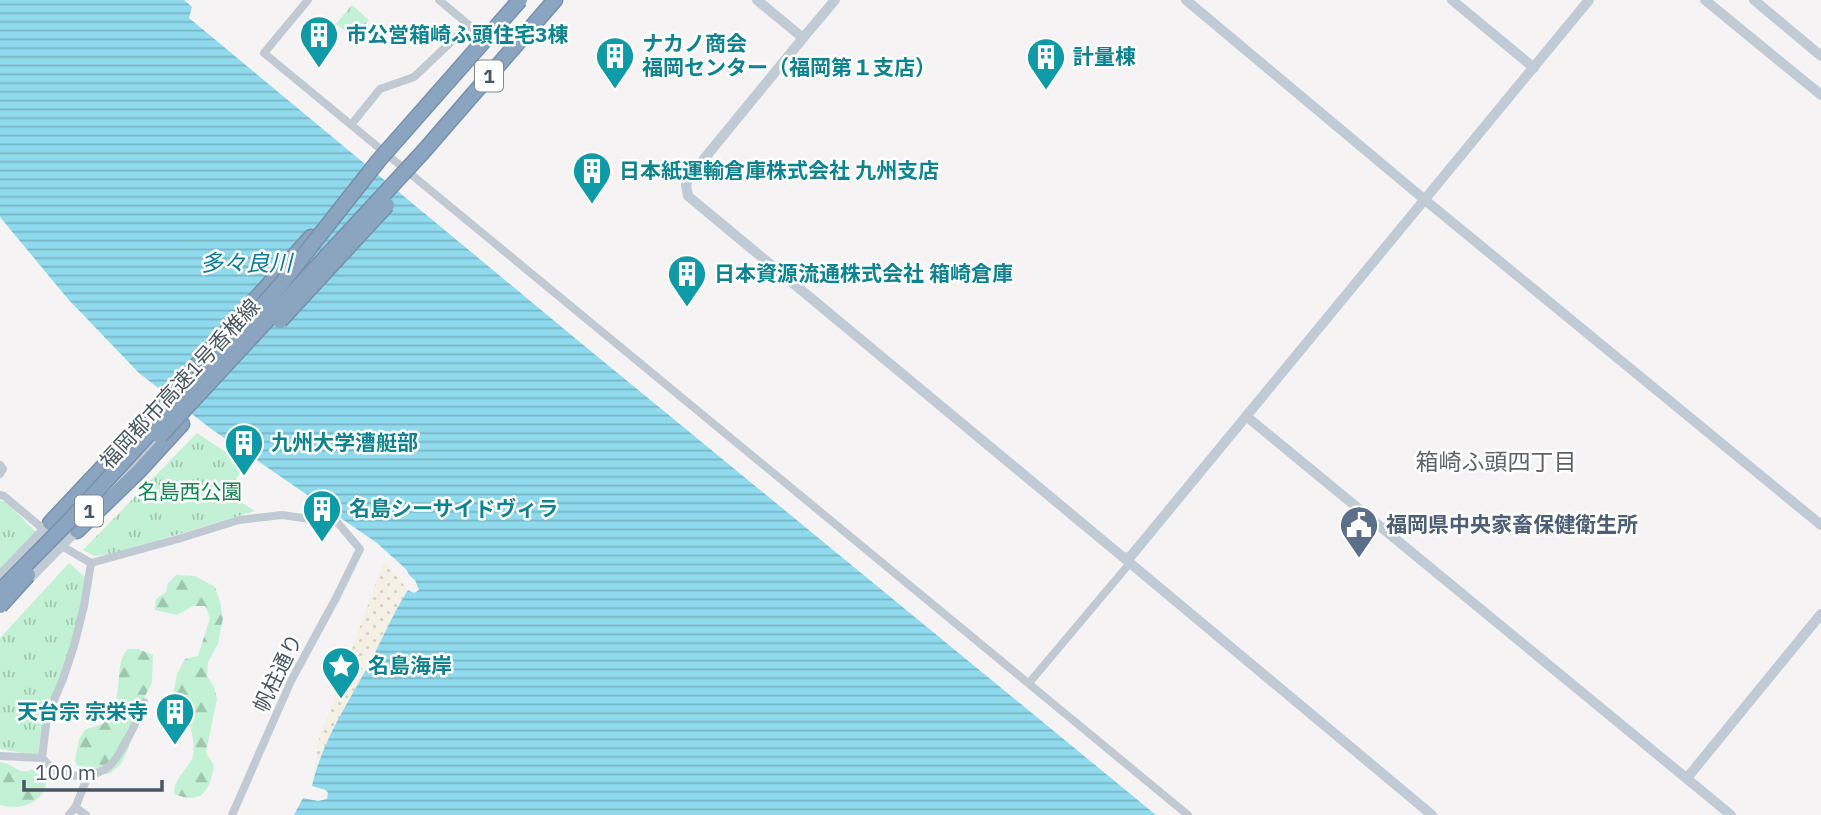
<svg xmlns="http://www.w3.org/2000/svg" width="1821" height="815" viewBox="0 0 1821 815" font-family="'IBM Plex Sans','Noto Sans JP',sans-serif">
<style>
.forest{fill:url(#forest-firs)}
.sand{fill:url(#sand-dots)}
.park{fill:url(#park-tufts)}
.water{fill:url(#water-rules)}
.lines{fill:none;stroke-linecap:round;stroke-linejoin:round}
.highway-casing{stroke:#7690ad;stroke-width:17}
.street{stroke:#c1cad2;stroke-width:8}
.secondary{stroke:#c1cbd6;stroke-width:10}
.highway{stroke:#8ba5c1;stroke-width:14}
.highway-bridge-casing{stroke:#7690ad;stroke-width:17;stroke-linecap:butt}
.highway-bridge{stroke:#8ba5c1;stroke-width:14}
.labels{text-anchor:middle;stroke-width:5;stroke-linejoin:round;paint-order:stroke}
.shield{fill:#fff;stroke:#808990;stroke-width:2}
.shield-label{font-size:19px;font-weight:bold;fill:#4a5661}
.culture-label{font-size:21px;font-weight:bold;fill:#0d838f;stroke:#fff;text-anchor:start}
.street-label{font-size:21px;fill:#4a5661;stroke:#fff}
.park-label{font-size:21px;fill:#17864f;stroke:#fff}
.service-label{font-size:21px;font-weight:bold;fill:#4e5e75;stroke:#fff;text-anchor:start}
.water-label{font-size:23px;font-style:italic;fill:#0c7c9b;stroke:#fff}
.neighbourhood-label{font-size:23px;fill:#5f6368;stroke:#fff}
</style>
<defs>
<pattern id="forest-firs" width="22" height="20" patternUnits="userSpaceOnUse" patternTransform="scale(1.75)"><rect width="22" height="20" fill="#c3f1d5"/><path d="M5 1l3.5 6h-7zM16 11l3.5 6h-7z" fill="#a0c6b0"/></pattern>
<pattern id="sand-dots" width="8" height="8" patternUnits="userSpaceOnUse" patternTransform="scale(1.75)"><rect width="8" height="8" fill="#f5f0e5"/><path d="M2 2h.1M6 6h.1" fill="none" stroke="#d4d0c7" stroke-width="1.8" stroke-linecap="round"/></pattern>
<pattern id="park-tufts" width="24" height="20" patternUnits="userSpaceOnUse" patternTransform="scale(1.75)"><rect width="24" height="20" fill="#c3f1d5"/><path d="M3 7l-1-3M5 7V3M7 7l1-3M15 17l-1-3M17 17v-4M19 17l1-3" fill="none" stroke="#a0c6b0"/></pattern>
<pattern id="water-rules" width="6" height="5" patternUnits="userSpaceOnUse" patternTransform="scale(1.75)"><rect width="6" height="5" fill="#90daee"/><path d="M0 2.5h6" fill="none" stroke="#78b4c4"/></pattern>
</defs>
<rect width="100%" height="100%" fill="#f5f3f3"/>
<path class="forest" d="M 176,575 L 195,576 L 215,587 L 220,602 L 223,618 L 218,644 L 208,662 L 207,676 L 214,687 L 217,699 L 206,752 L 214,766 C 209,792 202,805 174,794 C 173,781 186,770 192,759 C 196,748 192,735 190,725 L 170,710 L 177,674 L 185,659 L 198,656 L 210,618 L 205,606 L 193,606 L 177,615 L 155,610 L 156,599 L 166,592 L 168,583 Z
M 128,649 L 138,649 L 153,655 L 152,683 L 134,717 L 128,749 L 121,764 L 109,774 L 86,774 L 79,771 L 75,761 L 79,739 L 86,729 L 103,724 C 106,714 113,707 116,699 C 121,683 116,660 128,649 Z
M 0,762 C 19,765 18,779 38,766 C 60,785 34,815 0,805 Z"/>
<path class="sand" d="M 384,561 L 408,590 L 393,615 L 369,665 L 317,765 L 312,786 L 318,742 Z"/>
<path class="park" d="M 352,5 L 369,20 L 354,38 L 336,24 Z
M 197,433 L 245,465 L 227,493 L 255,511 L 113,554 L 94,556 L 83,550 Z
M 0,500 L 7,503 L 36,532 L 0,570 Z
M 69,563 L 86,578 L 83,604 L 61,677 L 44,714 L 39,756 L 0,749 L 0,638 Z"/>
<path class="water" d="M 0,0 L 184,0 L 192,7 L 189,18 L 570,334 L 1156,815 L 294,815 L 303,798 L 318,801 L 327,799 L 328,793 L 326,790 L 312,786 C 322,742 346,706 367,668 C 381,642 392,615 408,590 L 414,593 L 419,590 L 415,580 L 410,576 L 406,569 L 377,543 L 210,428 L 139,373 L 68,299 L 0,217 Z"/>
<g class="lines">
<g class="highway-casing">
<path id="highway" d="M 423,152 L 555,0
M 50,523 L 161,405 L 311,237
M 77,531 L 139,471 L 182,424"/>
</g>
<path class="street" d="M 308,0 L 264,53 L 1188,815
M 439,0 L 488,41
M 351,125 L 380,89 L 414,77 L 469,25
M 0,465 L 3,469 L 0,474
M 0,495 L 4,496 L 48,533
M 60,545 L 91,563 L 178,539 L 239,520 L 282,515 L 338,523 L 360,549 L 336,598 L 291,681 L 232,815
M 1029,683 L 1130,563
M 0,756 L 42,758 L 47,717 L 63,679 L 74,646 L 84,606 L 91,563
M 42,758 L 56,772 L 87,778
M 75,807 L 86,815
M 69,815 L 76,806 L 87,778 C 93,774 101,772 107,768 C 121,757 138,719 144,702"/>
<path class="secondary" d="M 757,0 L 803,38 L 690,176 L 686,185 L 688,196 L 1124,558 L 1131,556 L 1589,0
M 1186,0 L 1425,200 L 1821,525
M 1452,0 L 1534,68
M 1705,0 L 1821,95
M 1754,0 L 1821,56
M 803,38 L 835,0
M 1246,416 L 1731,815
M 112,489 L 163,429
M 1124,558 L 1432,815
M 0,576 L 53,520
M 27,581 L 82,525
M 1687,778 L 1821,614"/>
<use href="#highway" class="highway"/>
<g class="highway-bridge-casing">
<path id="highway-bridge" d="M 280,321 L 387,205
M 160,436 L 423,152
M 0,591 L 70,520 L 170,411 L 282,283 L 379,160 L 520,0
M 0,606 L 28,575"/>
</g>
<use href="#highway-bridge" class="highway-bridge"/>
</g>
<defs>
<g id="building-pin" transform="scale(2.0125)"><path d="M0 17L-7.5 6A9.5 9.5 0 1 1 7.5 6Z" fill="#0f9aa8" stroke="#fff"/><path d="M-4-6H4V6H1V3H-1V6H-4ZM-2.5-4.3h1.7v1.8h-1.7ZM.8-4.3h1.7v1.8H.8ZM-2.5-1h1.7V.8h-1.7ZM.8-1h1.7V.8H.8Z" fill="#fff"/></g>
<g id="civic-pin" transform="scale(2.0125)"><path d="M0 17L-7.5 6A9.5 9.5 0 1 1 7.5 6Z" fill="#5c6f8a" stroke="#fff"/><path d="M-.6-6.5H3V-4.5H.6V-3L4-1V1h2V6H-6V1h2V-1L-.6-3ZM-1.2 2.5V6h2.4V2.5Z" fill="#fff"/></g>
<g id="sight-pin" transform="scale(2.0125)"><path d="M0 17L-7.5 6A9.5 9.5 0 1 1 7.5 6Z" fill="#0f9aa8" stroke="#fff"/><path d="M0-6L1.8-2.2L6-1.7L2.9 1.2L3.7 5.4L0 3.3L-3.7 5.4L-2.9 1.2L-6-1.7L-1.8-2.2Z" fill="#fff"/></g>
</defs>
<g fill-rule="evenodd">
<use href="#building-pin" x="319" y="35"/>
<use href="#building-pin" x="615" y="56"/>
<use href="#building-pin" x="1046" y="57"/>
<use href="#building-pin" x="592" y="171"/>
<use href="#building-pin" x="687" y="274"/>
<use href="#building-pin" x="244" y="443"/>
<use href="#building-pin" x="322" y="509"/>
<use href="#civic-pin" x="1359" y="525"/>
<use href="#sight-pin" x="341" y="666"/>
<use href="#building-pin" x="175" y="712"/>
</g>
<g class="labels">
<g class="shield">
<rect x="475" y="60.5" width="28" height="31" rx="5"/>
<rect x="75" y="495.5" width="28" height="31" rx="5"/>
</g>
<g class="shield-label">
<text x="489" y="83">1</text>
<text x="89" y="518">1</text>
</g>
<g class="culture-label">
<text x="346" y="42">市公営箱崎ふ頭住宅3棟</text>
<text x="642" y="51">ナカノ商会<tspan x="642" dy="24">福岡センター（福岡第１支店）</tspan></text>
<text x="1073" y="64">計量棟</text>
<text x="619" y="178">日本紙運輸倉庫株式会社 九州支店</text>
<text x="714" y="281">日本資源流通株式会社 箱崎倉庫</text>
<text x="271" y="450">九州大学漕艇部</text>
<text x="349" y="516">名島シーサイドヴィラ</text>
<text x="368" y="673">名島海岸</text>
<text x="148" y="719" text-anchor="end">天台宗 宗栄寺</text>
</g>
<g class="street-label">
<text transform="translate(180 384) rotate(-47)" y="7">福岡都市高速1号香椎線</text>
<text transform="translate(278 673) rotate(-64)" y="7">帆柱通り</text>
</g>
<g class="park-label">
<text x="190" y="499">名島西公園</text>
</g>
<g class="service-label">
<text x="1386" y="532">福岡県中央家畜保健衛生所</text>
</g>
<g class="water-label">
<text x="246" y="271">多々良川</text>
</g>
<g class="neighbourhood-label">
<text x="1496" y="470">箱崎ふ頭四丁目</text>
</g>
</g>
<path d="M24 780v10h138v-10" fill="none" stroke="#4a5661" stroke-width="3.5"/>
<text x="35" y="780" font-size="21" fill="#4a5661" stroke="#ffffff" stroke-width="5" paint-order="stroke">100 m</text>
</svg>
